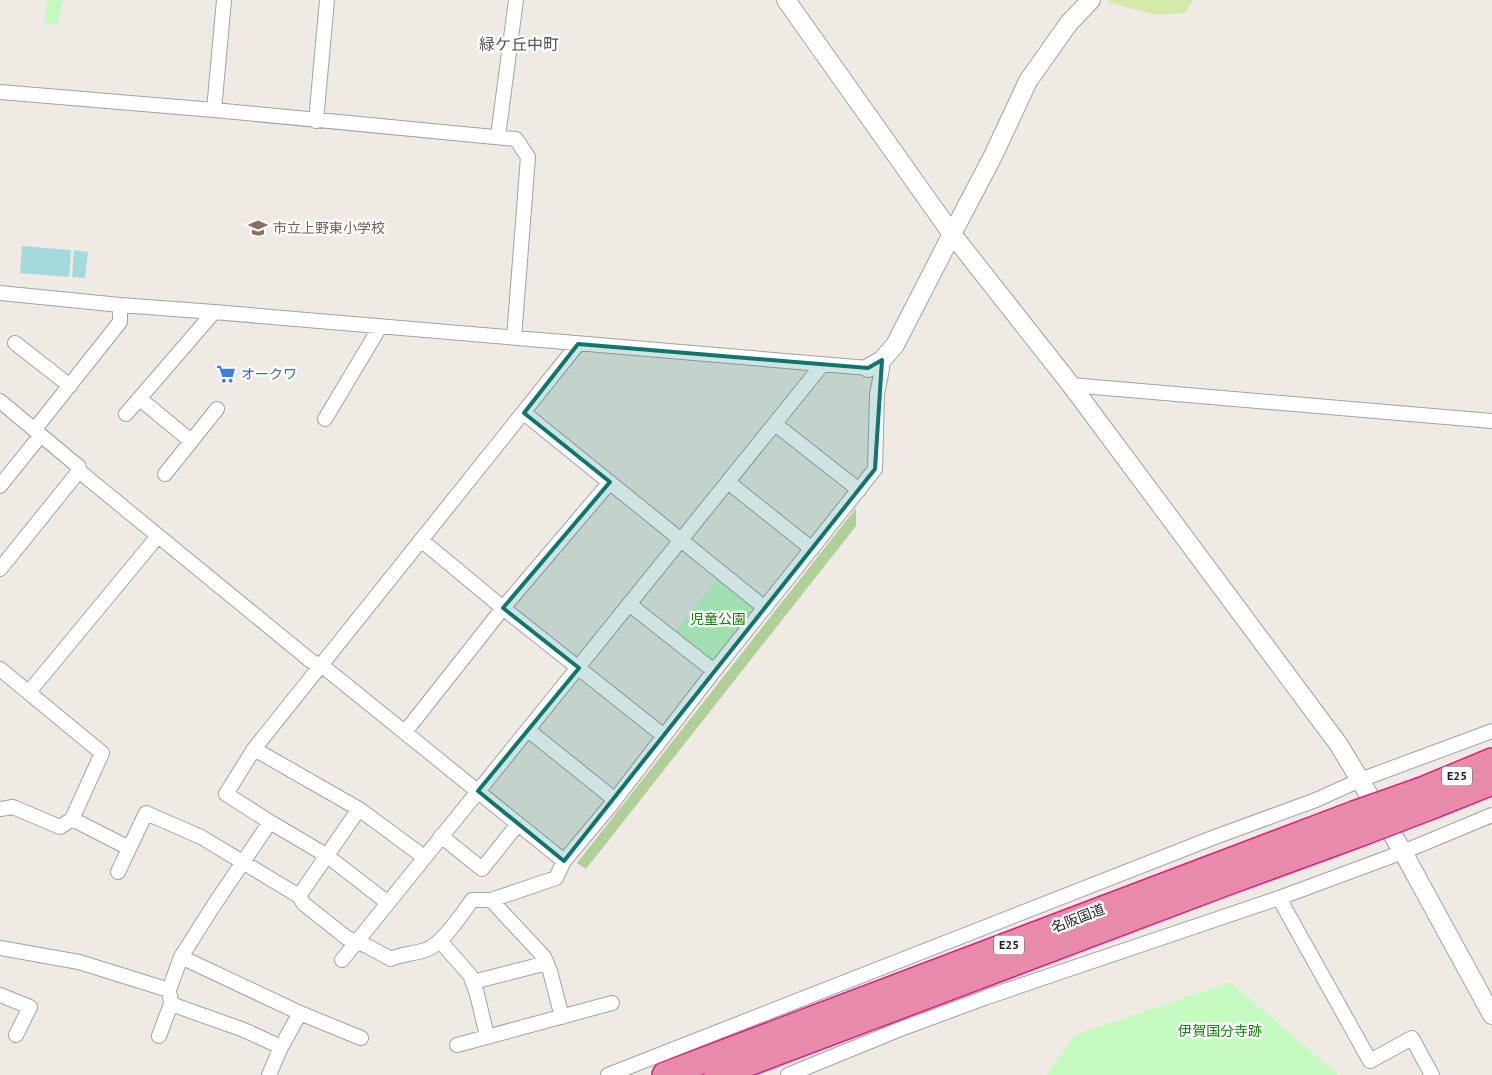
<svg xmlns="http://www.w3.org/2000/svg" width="1492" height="1075" viewBox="0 0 1492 1075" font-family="'PT Sans','Noto Sans JP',sans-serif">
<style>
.grass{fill:#d3eaa9}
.forest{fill:#b1cf98}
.park{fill:#c5fac1}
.water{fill:#a4dade}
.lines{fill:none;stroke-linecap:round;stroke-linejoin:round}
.minor-casing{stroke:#a2a2a2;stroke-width:16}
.tertiary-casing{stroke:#a2a2a2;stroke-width:20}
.motorway-casing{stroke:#de217f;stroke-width:28}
.minor{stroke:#fff;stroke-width:14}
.tertiary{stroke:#fff;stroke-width:18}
.motorway{stroke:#e88baa;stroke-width:25}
.motorway-bridge-casing{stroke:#de217f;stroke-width:28;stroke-linecap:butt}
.motorway-bridge{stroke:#e88baa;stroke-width:25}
.marked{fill:#0f766e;fill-opacity:0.2;stroke:#0f766e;stroke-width:4;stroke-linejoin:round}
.labels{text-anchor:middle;stroke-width:4.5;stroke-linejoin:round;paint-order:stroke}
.shield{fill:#fff;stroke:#626262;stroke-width:1}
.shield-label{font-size:12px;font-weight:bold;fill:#1e1e1e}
.education-label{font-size:14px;fill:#785e54;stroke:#fff;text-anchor:start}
.shop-label{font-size:14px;fill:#366cbe;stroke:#fff;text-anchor:start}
.park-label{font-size:14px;fill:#127f0a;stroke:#fff}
.street-label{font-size:14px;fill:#1e1e1e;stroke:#fff}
.quarter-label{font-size:16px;fill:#515151;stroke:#fff}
</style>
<rect width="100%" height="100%" fill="#f0eae4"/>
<path class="grass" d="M 1109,0 L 1193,0 L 1185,13 L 1156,15 L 1107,2 Z"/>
<path class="forest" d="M 856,508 L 856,526 L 586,869 L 577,863 Z"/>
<path class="park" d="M 47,0 L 63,0 L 58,24 L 44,23 Z
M 718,578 L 754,607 L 754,613 L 717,662 L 711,663 L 673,635 Z
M 1230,982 L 1338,1075 L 1047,1075 L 1075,1035 Z"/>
<path class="water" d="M 22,246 L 71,250 L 69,277 L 20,273 Z
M 74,250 L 88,252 L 85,278 L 72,277 Z"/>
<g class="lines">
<g class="minor-casing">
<path id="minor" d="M 0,92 L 214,110 L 516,139 L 528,157 L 514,338
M 214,110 L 224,0
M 316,121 L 327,0
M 498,136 L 516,0
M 0,293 L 120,305 L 214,312 L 868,368
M 15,343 L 70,386
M 1071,385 L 1492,421
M 140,399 L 191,441
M 0,401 L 79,467 L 79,471 L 311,661 L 325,668 L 564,861
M 524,413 L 765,608
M 126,414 L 214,312
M 325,419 L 380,327
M 775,424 L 859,490
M 35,429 L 120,322 L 120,305
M 165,474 L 217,409
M 728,482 L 812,549
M 0,486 L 40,436
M 421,540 L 503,608 L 664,736
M 0,569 L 79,471
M 629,604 L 714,671
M 0,669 L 102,753 L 72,819 L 129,848
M 29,692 L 158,536
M 528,730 L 614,799
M 405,732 L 503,608 L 610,482
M 254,749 L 359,809 L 424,857
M 0,809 L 13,807 L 60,827 L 72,819
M 270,822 L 326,855 L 388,903
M 441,836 L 482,869 L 518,824
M 118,872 L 146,813 L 201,837 L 299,896 L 304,904 L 347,938 L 367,946 L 391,959 C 402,954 413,954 425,950 C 441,946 462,914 472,900 L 491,900 L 556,878 L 564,861 L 610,806 L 714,671 L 875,469 L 877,394 L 882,369 L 882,360
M 299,896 L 359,809
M 1279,898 L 1370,1061 L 1412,1038 L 1432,1075
M 491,900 L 544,957 L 550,971 L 562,1017
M 440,941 L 470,975 L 477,994 L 487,1036
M 0,948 L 79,962 L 169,990 L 181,957 L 214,905 L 270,822 L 226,794 L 254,749 L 578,344
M 181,957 L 300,1013 L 361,1038
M 342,960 L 822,365
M 473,982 L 547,963
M 0,995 L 30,1007 L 16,1035
M 171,1004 L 244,1030 L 281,1047
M 159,1036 L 171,1004 L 170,996
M 457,1045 L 612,1003
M 269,1075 L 281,1047 L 300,1013
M 608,1075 L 1215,837 L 1316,800 L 1360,780 L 1492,731
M 788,1075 L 898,1030 L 987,997 L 1279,898 L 1403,852 L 1492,815"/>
</g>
<g class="tertiary-casing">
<path id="tertiary" d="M 786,0 L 952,234 L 1071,385 L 1339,745 L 1403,852 L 1492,1015
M 868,368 L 882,360 L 895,345 L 952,234 L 992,158 L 1028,81 L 1069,23 L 1091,0"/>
</g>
<g class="motorway-casing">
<path id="motorway" d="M 1422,790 L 1492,761
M 1432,806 L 1492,782
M 665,1075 L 1354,814
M 717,1075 L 1225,883 L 1364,832"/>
</g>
<use href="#minor" class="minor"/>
<use href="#tertiary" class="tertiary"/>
<use href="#motorway" class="motorway"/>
<g class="motorway-bridge-casing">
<path id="motorway-bridge" d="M 1354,814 L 1422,790
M 1364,832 L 1432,806"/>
</g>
<use href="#motorway-bridge" class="motorway-bridge"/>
</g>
<path class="marked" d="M 578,344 L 868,368 L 882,360 L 875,469 L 564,861 L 478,791 L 579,668 L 503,608 L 610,482 L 524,413 Z"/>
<defs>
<g id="school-bare" transform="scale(1.5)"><path d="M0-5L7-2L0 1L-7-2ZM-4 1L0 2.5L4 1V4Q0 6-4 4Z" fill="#8d6e63" stroke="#fff" stroke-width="2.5" paint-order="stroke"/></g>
<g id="supermarket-bare" transform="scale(1.5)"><path d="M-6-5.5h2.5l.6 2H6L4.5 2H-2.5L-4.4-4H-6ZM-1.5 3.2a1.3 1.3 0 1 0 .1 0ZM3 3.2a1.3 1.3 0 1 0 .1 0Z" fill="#3f7fe0" stroke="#fff" stroke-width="2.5" paint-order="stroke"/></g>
</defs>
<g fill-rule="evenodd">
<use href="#school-bare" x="258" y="228"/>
<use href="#supermarket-bare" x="226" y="374"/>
</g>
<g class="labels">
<g class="shield">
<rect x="1442" y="766.5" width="30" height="19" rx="4"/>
<rect x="994" y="935.5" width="30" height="19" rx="4"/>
</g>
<g class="shield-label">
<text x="1457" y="780">E25</text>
<text x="1009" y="949">E25</text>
</g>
<g class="education-label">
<text x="273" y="233">市立上野東小学校</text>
</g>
<g class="shop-label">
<text x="241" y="379">オークワ</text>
</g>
<g class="park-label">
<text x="718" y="624">児童公園</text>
<text x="1220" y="1036">伊賀国分寺跡</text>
</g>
<g class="street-label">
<text transform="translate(1078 918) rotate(-21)" y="5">名阪国道</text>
</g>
<g class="quarter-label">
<text x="519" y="50">緑ケ丘中町</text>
</g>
</g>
</svg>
